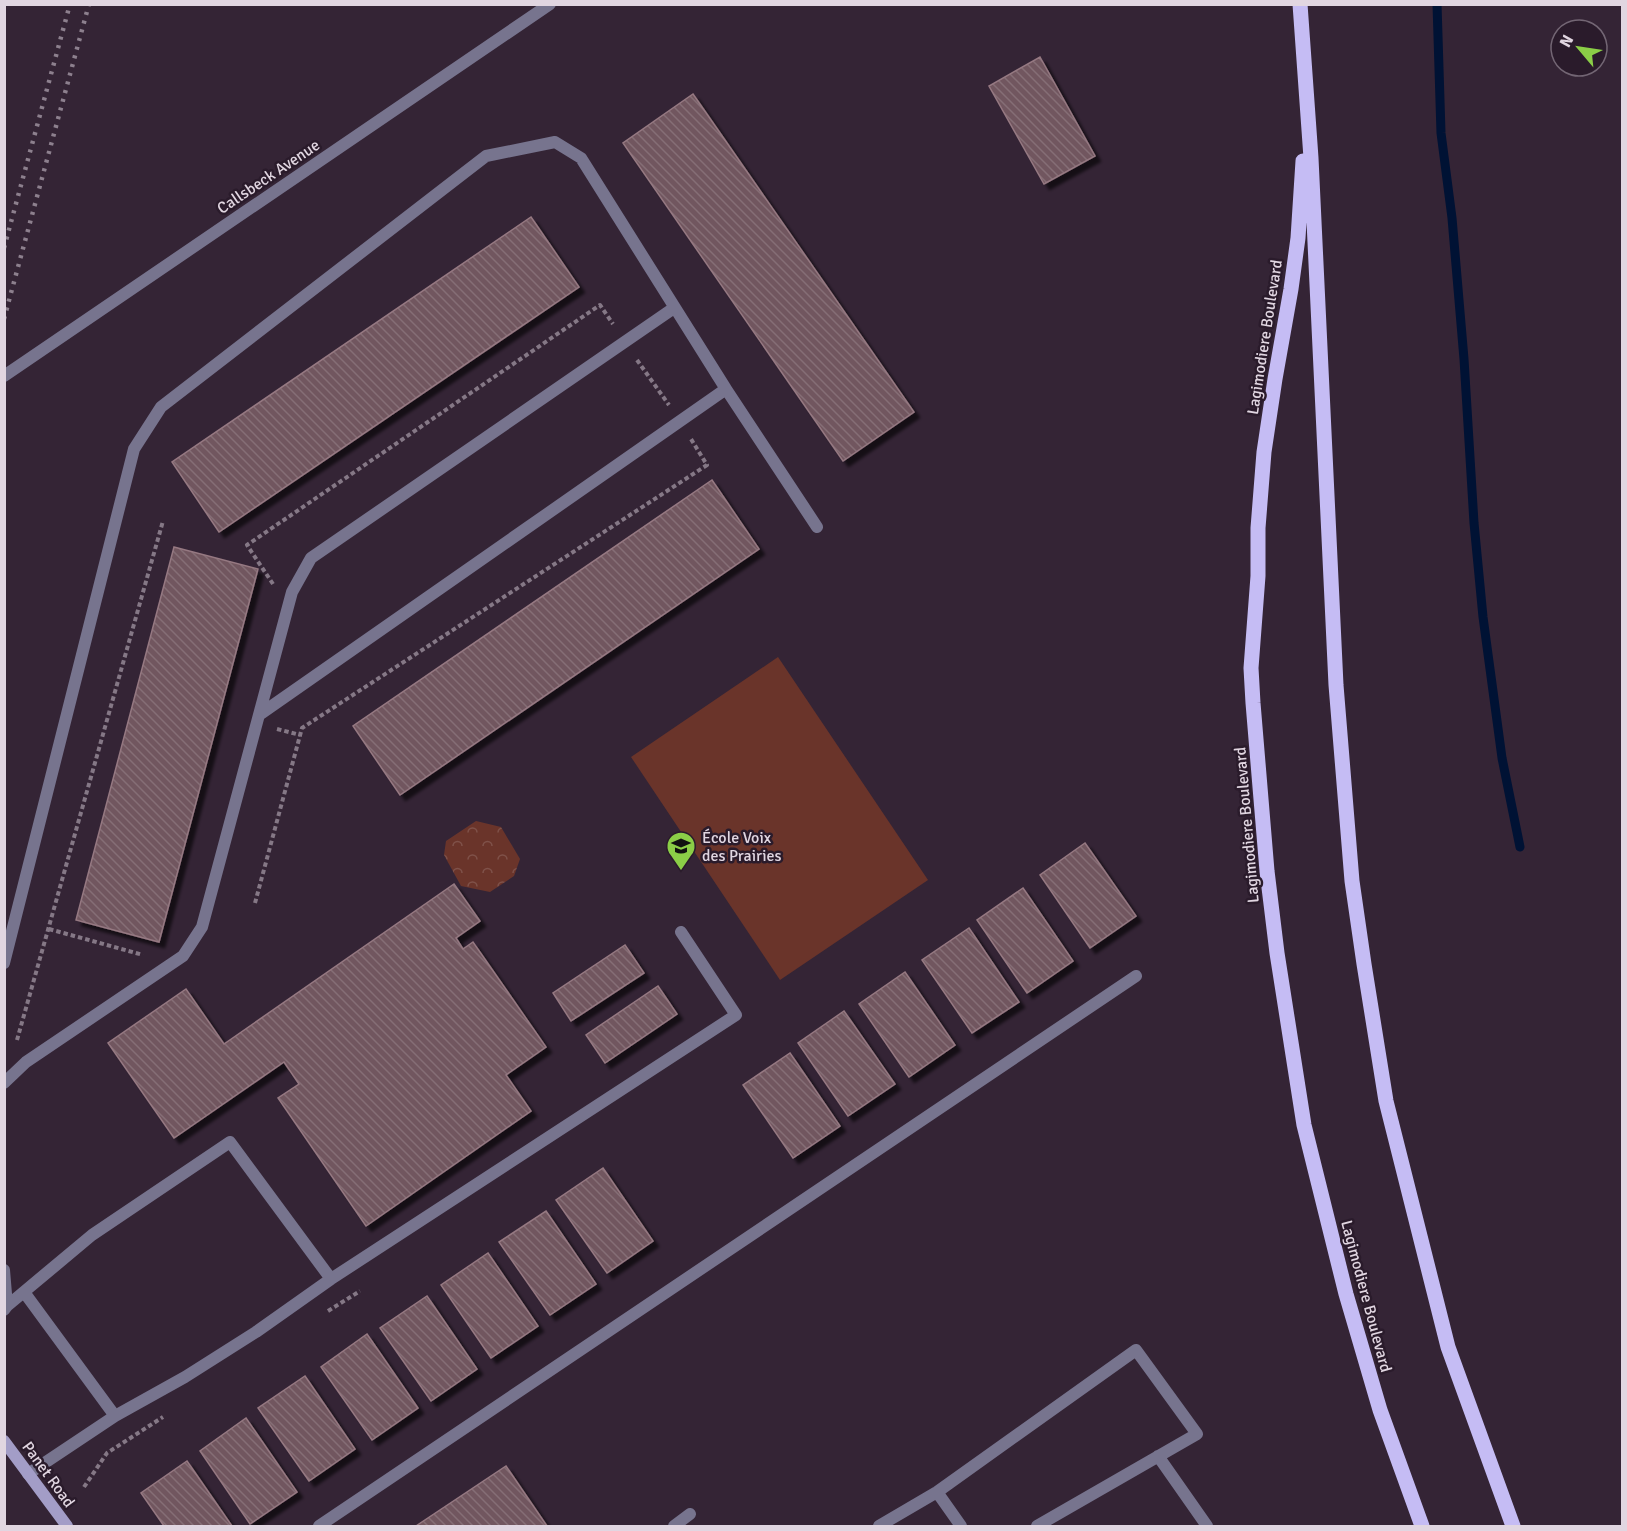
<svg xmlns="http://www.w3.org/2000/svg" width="1627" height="1531" viewBox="0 0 1627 1531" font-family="Signika,sans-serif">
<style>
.grass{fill:#6a342a}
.park{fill:url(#park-crowns)}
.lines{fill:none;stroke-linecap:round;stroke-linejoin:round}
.stream{stroke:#001234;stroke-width:9}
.building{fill:url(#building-back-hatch);stroke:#967982;stroke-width:1.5;filter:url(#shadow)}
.path{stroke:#857886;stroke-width:4;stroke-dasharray:4.5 3;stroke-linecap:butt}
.lane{stroke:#77748e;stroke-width:12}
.street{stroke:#77748e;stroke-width:12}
.secondary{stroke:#a39dc7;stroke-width:12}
.primary{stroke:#c5bcf4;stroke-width:15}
.rail{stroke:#8d808e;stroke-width:4.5;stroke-dasharray:3 6;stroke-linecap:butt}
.labels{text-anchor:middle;stroke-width:5;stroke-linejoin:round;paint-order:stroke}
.street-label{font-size:16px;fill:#e1d6e1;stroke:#2a1b2b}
.poi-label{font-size:16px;fill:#e1d6e1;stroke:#2a1b2b;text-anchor:start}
</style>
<defs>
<pattern id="park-crowns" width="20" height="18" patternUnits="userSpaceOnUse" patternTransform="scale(1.5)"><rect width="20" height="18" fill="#6a342a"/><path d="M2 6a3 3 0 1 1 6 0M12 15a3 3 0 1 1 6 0" fill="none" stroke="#7f5149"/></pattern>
<pattern id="building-back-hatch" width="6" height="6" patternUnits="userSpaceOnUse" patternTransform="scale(1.5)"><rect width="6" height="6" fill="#71565f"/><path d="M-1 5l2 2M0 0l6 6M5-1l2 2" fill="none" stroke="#856e76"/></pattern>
<filter id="shadow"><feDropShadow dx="5.5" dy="5.5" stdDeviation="1.5" flood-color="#0009"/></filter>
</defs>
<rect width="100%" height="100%" fill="#342435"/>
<path class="grass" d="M 778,657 L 928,880 L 780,980 L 631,757 Z"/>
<path class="park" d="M 476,821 L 501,827 L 520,859 L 514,876 L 490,892 L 461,886 L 444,855 L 446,841 Z"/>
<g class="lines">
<path class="stream" d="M 1437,4 L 1441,133 L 1452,218 L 1464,359 L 1474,523 L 1483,617 L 1502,758 L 1520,847"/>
</g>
<path class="building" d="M 1040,57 L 1095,156 L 1044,184 L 989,86 Z
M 693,94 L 914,412 L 843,461 L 623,143 Z
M 531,217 L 579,287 L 219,532 L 172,462 Z
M 712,480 L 759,549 L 400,795 L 353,726 Z
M 174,547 L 258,569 L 159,942 L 76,920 Z
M 1085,843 L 1136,916 L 1090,948 L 1040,875 Z
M 454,884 L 480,921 L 456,938 L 463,949 L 473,942 L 546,1047 L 506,1075 L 531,1111 L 366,1226 L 278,1098 L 299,1084 L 284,1062 L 174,1138 L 108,1043 L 186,989 L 224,1044 Z
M 1023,888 L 1073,961 L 1027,993 L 977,920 Z
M 969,928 L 1019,1002 L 972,1033 L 922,960 Z
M 625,945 L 644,973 L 571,1021 L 553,993 Z
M 905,972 L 955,1045 L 909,1077 L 859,1004 Z
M 658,986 L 677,1014 L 605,1063 L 586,1035 Z
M 844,1011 L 895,1084 L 848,1116 L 798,1043 Z
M 790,1053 L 840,1126 L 793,1158 L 743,1085 Z
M 603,1168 L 653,1241 L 607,1273 L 556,1200 Z
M 546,1211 L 596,1284 L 550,1315 L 499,1242 Z
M 488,1253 L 538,1326 L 491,1358 L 441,1285 Z
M 427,1296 L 477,1369 L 431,1401 L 380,1328 Z
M 367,1334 L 418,1408 L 372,1440 L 321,1367 Z
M 305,1376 L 355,1449 L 309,1481 L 258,1408 Z
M 246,1418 L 297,1492 L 250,1524 L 200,1451 Z
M 187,1461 L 232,1526 L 164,1526 L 141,1493 Z
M 506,1466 L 547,1526 L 416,1526 Z"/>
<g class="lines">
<path class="path" d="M 637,360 L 669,405
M 273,584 L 247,545 L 600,305 L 613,324
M 277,729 L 300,735
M 255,903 L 302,728 L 707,465 L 691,439
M 49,929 L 143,955
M 17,1040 L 163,521
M 328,1311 L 360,1291
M 84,1487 L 107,1453 L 163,1417"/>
<path class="lane" d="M 259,715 L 726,389
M 4,963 L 134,449 L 161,407 L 486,156 L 555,142 L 581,158 L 726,389 L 817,527
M 4,1083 L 26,1062 L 183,956 L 202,927 L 292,592 L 311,558 L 674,308
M 4,1270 L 7,1306
M 331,1279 L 736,1015 L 681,932
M 24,1292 L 115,1416
M 4,1310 L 7,1306 L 92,1235 L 230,1142 L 331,1279 L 256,1332 L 185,1377 L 115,1416 L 28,1474
M 1158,1456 L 1207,1526
M 937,1492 L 961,1526
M 319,1526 L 1136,976
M 674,1526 L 690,1514
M 879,1526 L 937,1492 L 1136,1350 L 1197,1434 L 1037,1526"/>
<path class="street" d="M 4,376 L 550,4"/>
<path class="secondary" d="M 4,1441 L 67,1526"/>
<path class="primary" d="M 1300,4 L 1311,158 L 1336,685 L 1352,881 L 1364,964 L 1386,1101 L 1448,1347 L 1513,1526
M 1303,161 L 1298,238 L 1291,289 L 1275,379 L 1264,452 L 1258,528 L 1258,576 L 1251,668 L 1253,703 L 1267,871 L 1277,953 L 1304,1125 L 1346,1294 L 1380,1410 L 1422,1526"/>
<path class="rail" d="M 4,248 L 70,4
M 4,319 L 89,4"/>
</g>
<defs>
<g id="school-pin" transform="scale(1.5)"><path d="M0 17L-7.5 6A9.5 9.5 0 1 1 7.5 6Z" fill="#8bce47" stroke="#2a1b2b"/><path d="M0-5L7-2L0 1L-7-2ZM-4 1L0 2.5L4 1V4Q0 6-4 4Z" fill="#111"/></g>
</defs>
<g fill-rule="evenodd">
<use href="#school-pin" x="681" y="846"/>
</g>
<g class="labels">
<g class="street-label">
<text transform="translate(268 176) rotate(-34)" y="6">Callsbeck Avenue</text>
<text transform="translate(1264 337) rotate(-81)" y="6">Lagimodiere Boulevard</text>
<text transform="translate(1246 825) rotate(-95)" y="6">Lagimodiere Boulevard</text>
<text transform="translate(1367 1296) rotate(75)" y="6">Lagimodiere Boulevard</text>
<text transform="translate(49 1474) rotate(54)" y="6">Panet Road</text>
</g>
<g class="poi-label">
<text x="702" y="843">École Voix<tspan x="702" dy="18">des Prairies</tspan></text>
</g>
</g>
<rect width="1627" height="1531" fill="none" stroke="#e1d6e1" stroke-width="12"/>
<g transform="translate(1579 48) rotate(299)"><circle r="28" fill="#2a1b2b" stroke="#736674" stroke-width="1.5"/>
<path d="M0-4.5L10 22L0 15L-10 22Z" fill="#8bce47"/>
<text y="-9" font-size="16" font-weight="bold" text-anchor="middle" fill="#e1d6e1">N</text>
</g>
</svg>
